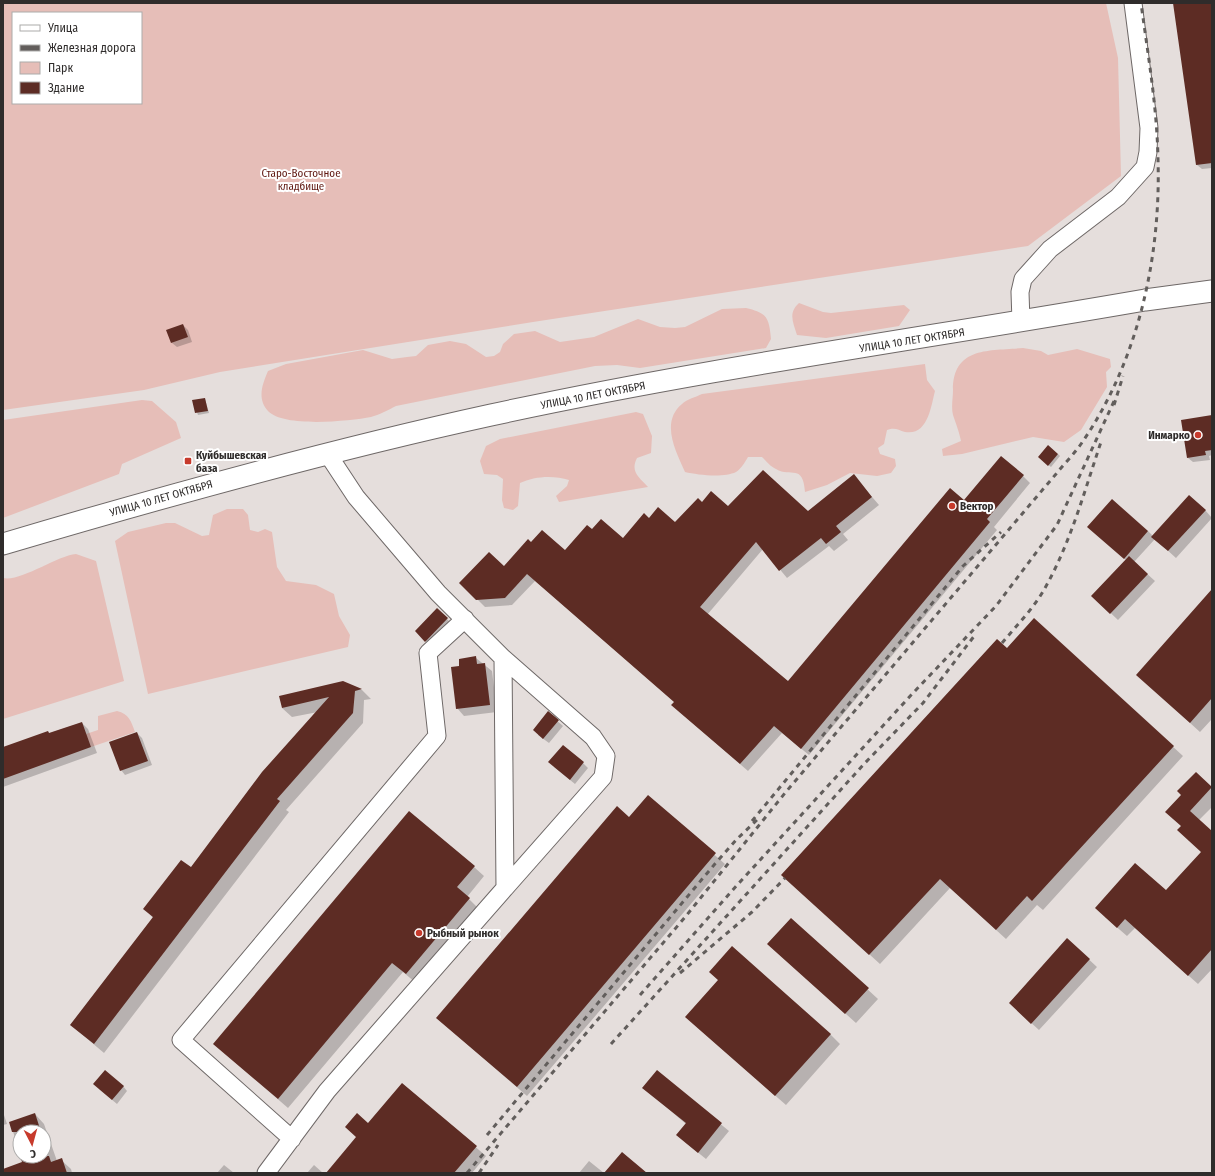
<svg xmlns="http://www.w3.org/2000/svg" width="1215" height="1176" viewBox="0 0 1215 1176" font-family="'Fira Sans Condensed',sans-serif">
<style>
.green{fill:#e6beb8;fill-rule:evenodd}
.shadow{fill:#0003}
.building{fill:#5d2c24}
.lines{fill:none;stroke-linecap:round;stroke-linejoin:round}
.minor-casing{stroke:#6e6867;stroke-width:19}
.major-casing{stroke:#6e6867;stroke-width:23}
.minor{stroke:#fff;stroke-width:17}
.major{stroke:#fff;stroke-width:21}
.rail{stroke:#625e5c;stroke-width:3;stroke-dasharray:5 5;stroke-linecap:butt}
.poi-dot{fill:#c73a2c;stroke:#fff;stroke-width:1.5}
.labels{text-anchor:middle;stroke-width:4;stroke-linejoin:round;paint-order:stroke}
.park-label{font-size:11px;fill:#601912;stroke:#fff}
.street-label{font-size:11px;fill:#2f2c2b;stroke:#fff}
.poi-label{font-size:11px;font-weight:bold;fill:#2f2c2b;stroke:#fff;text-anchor:start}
</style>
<rect width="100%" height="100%" fill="#e5dedc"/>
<path class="green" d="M 3,3 L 1106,3 L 1118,58 L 1121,176 L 1028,246 L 533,322 L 220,372 L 144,390 L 3,410 ZM 13,13 L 141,13 L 141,103 L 13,103 Z
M 799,303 L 823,312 L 831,313 L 904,305 L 910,310 L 899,326 L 826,338 L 797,335 C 793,322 788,313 799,303 Z
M 746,308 C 767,313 769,317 771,339 L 766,348 L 640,368 L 617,365 L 595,366 L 396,406 C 388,410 379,415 371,417 C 350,421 284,428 268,411 C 257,399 262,385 268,371 L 286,364 L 363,350 L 392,359 L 407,357 L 416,356 L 428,345 L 450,341 L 466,344 L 486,357 L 494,356 L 500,352 L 503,344 L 514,334 L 535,331 L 560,342 L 594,337 L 638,319 L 660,327 L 675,328 L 685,327 L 722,309 Z
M 1023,348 L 1041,351 L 1048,355 L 1077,349 L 1110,359 L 1111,367 L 1106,372 L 1107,387 L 1081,430 L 1064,442 L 1033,437 L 962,454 L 943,456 L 942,449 L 961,441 C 959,431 956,424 953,415 C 951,407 953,398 953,390 C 953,346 990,351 1023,348 Z
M 925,364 L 927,380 L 935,391 C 931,406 928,436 905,432 C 898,430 895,427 887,430 L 884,444 L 878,448 L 880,454 L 895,459 L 896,466 L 891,473 L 877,476 L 850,473 L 827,485 L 805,492 C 803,463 791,478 776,469 C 771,467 766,461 762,457 L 748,457 C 745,462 741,469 736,472 C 724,478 698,475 685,472 C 676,452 660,422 682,404 C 687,399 696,397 702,394 Z
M 142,400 L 152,401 L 176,422 L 181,438 L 122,464 L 119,474 L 3,518 L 3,420 Z
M 636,412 L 643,414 L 652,436 L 651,453 L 637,458 C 630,472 639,477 648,487 L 559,502 L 556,496 L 567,486 L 569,480 C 554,475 534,476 520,483 L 518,506 L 513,510 L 504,508 L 502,500 L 503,479 L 497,475 L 484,474 L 480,461 L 486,446 L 500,439 Z
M 227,509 L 243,509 L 248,515 L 250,530 L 258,532 L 265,529 L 272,532 L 277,567 L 286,581 L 316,585 L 334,594 L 339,616 L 350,635 L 348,647 L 148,694 L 115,541 L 128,532 L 166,523 L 175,523 L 202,536 L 209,535 L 213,515 Z
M 76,554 L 96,561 L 124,681 L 3,719 L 3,578 C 21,582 56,556 76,554 Z
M 117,711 C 129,714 131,721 135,732 L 91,747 L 86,734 L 98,730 L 98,716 Z"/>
<path class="shadow" d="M 1174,3 L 1212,3 L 1212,168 L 1202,169 L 1197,165 Z
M 183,325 L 188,330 L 192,342 L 177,347 L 172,343 Z
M 205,399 L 209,413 L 198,415 L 193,401 Z
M 1212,416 L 1212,455 L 1209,456 L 1210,460 L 1193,462 L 1188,458 Z
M 1058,454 L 1060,456 L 1051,467 L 1039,457 Z
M 854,476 L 879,505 L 843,534 L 848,540 L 834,551 L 829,546 L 787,578 L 763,549 L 707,615 L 788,682 L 964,501 L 1023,476 L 1030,483 L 994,527 L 997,530 L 809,755 L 782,733 L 748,771 L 680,712 L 675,702 L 535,581 L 512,605 L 485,607 L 461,583 L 504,568 L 532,543 L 565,551 L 592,530 L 623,539 L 650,519 L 676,524 L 702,503 L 729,508 L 808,513 Z
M 1205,510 L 1212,518 L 1176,558 L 1155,539 L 1134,562 L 1155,581 L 1118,620 L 1100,603 L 1126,560 L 1096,534 L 1148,531 L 1153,536 Z
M 1212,591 L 1212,719 L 1200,732 L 1137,675 Z
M 437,609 L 452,624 L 431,646 L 416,631 Z
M 1034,619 L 1183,756 L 1043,910 L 1037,905 L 1006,939 L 950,888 L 880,964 L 792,884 Z
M 476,658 L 492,671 L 497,712 L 464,716 L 457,708 L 461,666 Z
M 343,682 L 362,690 L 371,699 L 364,700 L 363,723 L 286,810 L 289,812 L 104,1053 L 71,1025 L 153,918 L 145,909 L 191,868 L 318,712 L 292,717 L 282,708 Z
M 548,713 L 563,726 L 549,743 L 538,735 Z
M 82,723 L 88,729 L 97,753 L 3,787 L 3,748 L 48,732 L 50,734 Z
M 137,733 L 142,738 L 152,765 L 125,775 L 121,770 Z
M 583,763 L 588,768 L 575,784 L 554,767 Z
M 1196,773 L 1212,789 L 1212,807 L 1198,821 L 1212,833 L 1212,969 L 1198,984 L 1135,928 L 1127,936 L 1105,917 L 1166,891 L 1202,852 L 1182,826 L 1182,795 Z
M 648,797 L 725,864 L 527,1096 L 437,1018 L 629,818 Z
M 474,867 L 484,876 L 467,897 L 479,909 L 416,983 L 403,972 L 288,1108 L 214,1044 Z
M 791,919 L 878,999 L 856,1023 L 778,953 Z
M 1068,940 L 1097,967 L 1039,1030 L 1017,1010 Z
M 710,972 L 830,1034 L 840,1044 L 786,1105 L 697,1027 L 719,981 Z
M 657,1072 L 729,1131 L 706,1159 L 685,1142 L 686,1124 L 644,1088 Z
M 402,1084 L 486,1156 L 472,1173 L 327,1173 Z
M 123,1086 L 127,1091 L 117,1104 L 99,1089 Z
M 3,1112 L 7,1124 L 3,1125 Z
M 35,1114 L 44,1124 L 57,1161 L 61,1160 L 71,1169 L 72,1173 L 3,1173 L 3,1170 L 24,1163 L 21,1156 L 44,1156 L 44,1132 L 20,1132 L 20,1152 L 10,1123 Z
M 589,1161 L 604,1173 L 579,1173 Z
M 224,1165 L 234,1173 L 217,1173 Z
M 314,1165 L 323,1173 L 307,1173 Z"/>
<path class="building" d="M 1173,3 L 1212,3 L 1212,163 L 1196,165 Z
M 183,324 L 188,337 L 171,343 L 166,330 Z
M 205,398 L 208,411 L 195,413 L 192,400 Z
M 1212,415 L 1212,450 L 1205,451 L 1206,455 L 1187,458 L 1181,420 Z
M 1048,445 L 1058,454 L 1048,466 L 1038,457 Z
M 1001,456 L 1024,475 L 987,519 L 990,522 L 801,749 L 774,726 L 740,764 L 671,705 L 674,702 L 527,574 L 505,598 L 476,600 L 459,583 L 489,552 L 504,566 L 528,539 L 531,542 L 542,530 L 565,550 L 587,525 L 592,529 L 601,519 L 623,538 L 644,513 L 649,518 L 658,507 L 675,522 L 698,498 L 702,502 L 711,491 L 728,506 L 763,470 L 808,511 L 854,474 L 872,497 L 836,526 L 841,532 L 826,544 L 821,538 L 779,571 L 756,542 L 700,607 L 788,681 L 950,488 L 964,500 Z
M 1189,495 L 1206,510 L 1168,551 L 1151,537 Z
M 1112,499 L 1148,531 L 1124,559 L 1087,527 Z
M 1129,556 L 1148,574 L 1110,614 L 1091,596 Z
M 1212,589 L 1212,698 L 1190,723 L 1136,675 Z
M 437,608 L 448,618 L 425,642 L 415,631 Z
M 1034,618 L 1174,746 L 1032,901 L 1027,896 L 996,930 L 940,879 L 869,955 L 781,875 L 997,639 L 1007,648 Z
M 476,656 L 477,664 L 485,663 L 490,705 L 456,709 L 451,667 L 459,666 L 459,659 Z
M 343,681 L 362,689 L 355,691 L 353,713 L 277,799 L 280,801 L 94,1044 L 70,1025 L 153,917 L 143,909 L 181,860 L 191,867 L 262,772 L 329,697 L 282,708 L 279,696 Z
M 548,711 L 559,720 L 543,739 L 533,730 Z
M 82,722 L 91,747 L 3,779 L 3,747 L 48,731 L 49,733 Z
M 137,732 L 148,761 L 120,771 L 109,742 Z
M 563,745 L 584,762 L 570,780 L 548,762 Z
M 1196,772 L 1212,787 L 1190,811 L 1212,831 L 1212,949 L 1188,976 L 1125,919 L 1117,928 L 1095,908 L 1135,863 L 1166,890 L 1201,852 L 1177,830 L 1181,826 L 1165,812 L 1181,795 L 1177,791 Z
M 648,795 L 716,853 L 517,1087 L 436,1018 L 617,806 L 629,817 Z
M 409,811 L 475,866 L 457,887 L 470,898 L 406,974 L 392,963 L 278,1099 L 213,1044 Z
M 791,918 L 869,988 L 845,1014 L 767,944 Z
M 1067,938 L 1090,959 L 1031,1024 L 1009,1003 Z
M 732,946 L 831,1034 L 775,1096 L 685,1017 L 718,980 L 709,972 Z
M 105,1070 L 124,1086 L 112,1100 L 93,1084 Z
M 657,1070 L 722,1123 L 698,1153 L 676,1135 L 686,1123 L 642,1088 Z
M 402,1083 L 477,1146 L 454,1173 L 326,1173 L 356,1137 L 345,1127 L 357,1113 L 368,1123 Z
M 35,1113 L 41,1132 L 12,1132 L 9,1122 Z
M 622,1152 L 647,1173 L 604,1173 Z
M 20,1156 L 49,1156 L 51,1162 L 62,1158 L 67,1173 L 3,1173 L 3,1169 L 22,1162 Z"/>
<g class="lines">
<g class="minor-casing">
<path id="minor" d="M 1021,322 L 1020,292 L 1023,279 L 1050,249 L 1118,197 L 1145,167 L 1148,152 L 1149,128 L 1133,3
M 503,658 L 593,737 L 606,756 L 603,777 L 505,888
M 292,1139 L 181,1040 L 437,736 L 428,653 L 465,619
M 266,1173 L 327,1091 L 505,888 L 503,658 L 438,593 L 356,497 L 327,453"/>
</g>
<g class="major-casing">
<path id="major" d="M 3,544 C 165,496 326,451 491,415 C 707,368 927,338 1145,300 L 1212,291"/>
</g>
<use href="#minor" class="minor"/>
<use href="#major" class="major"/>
<path class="rail" d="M 1114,405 L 1123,376
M 1002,643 C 1017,625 1034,608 1045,588 C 1071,542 1085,489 1102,439
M 752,821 L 963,566 L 1001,532
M 680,973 L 752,912 L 785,878
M 640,995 L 739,883 L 913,693 L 996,606 L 1057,525 L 1115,399
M 611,1044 L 864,764 L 923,703 L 975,635
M 487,1135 L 714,865 L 737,839 L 759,818
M 467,1173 L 686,916 L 785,793 L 1056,474 C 1064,464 1074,454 1081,444 C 1138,362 1161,258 1158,159 C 1157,107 1148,55 1141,3
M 479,1173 L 498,1145"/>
</g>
<g class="poi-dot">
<circle cx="1198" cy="435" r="4"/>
<rect x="184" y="457" width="8" height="8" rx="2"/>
<circle cx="952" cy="506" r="4"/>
<circle cx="419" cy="933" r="4"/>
</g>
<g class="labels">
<g class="park-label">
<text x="301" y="177">Старо-Восточное<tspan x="301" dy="13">кладбище</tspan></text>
</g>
<g class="street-label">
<text transform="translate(912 340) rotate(-9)" y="4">УЛИЦА 10 ЛЕТ ОКТЯБРЯ</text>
<text transform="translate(593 395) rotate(-11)" y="4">УЛИЦА 10 ЛЕТ ОКТЯБРЯ</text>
<text transform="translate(161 498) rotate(-16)" y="4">УЛИЦА 10 ЛЕТ ОКТЯБРЯ</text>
</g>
<g class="poi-label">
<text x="1190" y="439" text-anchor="end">Инмарко</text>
<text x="196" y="459">Куйбышевская<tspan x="196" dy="13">база</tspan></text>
<text x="960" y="510">Вектор</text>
<text x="427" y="937">Рыбный рынок</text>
</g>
</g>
<rect width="1215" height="1176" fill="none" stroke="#2f2c2b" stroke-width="8"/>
<rect x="12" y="12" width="130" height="92" fill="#ffffff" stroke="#acabaa"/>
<rect x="20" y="25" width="20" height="6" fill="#ffffff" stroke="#acabaa"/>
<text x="48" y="32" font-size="12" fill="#2f2c2b">Улица</text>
<rect x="20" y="45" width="20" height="6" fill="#625e5c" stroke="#acabaa"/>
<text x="48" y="52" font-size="12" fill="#2f2c2b">Железная дорога</text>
<rect x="20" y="62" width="20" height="12" fill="#e6beb8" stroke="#acabaa"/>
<text x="48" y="72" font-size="12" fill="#2f2c2b">Парк</text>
<rect x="20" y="82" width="20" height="12" fill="#5d2c24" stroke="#acabaa"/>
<text x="48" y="92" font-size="12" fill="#2f2c2b">Здание</text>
<g transform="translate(32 1144) rotate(174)"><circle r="19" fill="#ffffff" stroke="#acabaa"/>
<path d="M0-3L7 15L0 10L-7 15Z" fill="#c73a2c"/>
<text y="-6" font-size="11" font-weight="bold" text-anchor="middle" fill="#2f2c2b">С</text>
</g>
</svg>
